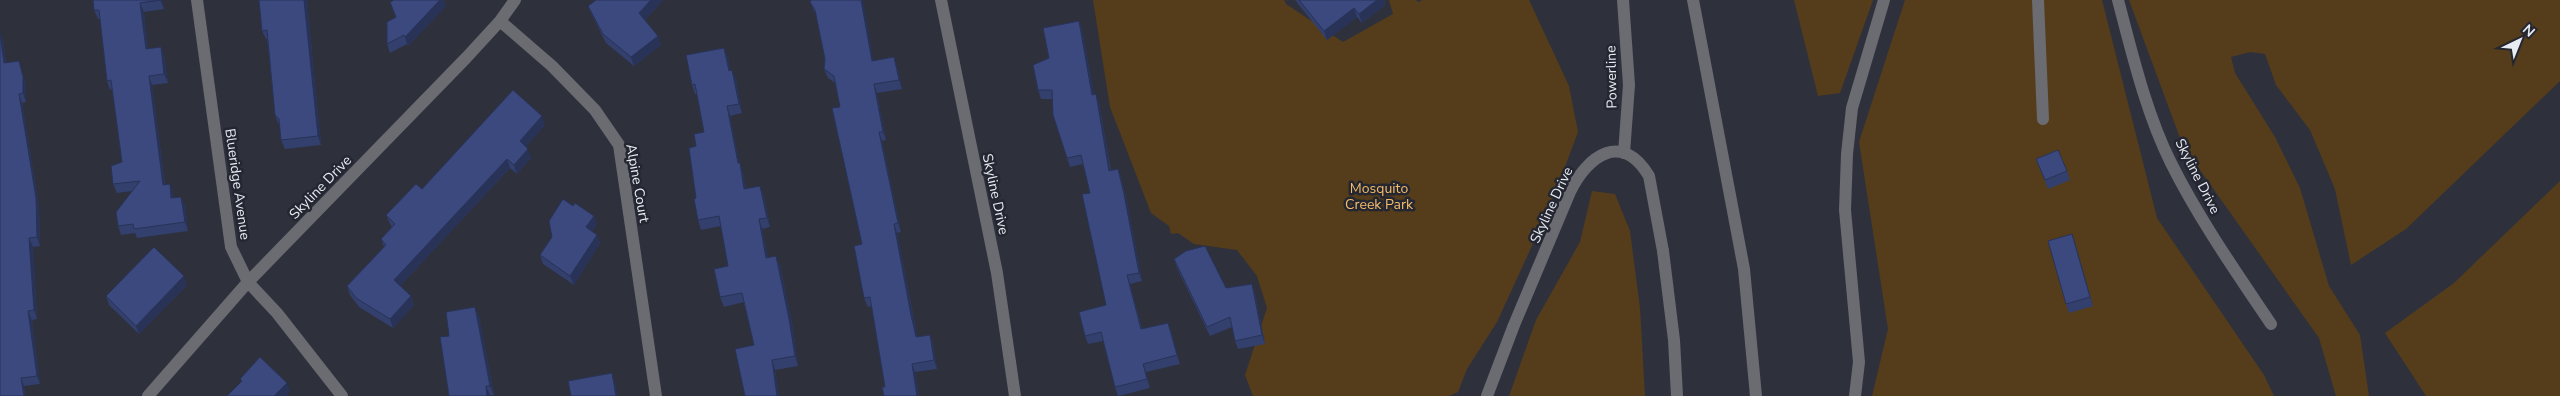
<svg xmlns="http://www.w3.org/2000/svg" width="2560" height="396" viewBox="0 0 2560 396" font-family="'Nunito Sans',sans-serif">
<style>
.green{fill:#553d1b}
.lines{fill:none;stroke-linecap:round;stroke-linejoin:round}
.lane{stroke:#6a6c71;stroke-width:12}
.street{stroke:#6a6c71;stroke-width:12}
.wall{fill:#333f6c}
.shaded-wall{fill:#293358}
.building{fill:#3b497e;stroke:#293358}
.labels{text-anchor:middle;stroke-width:5;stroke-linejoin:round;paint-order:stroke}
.street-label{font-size:14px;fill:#e9ebf2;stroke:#242731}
.park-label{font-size:14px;fill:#f5bb68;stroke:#242731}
</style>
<rect width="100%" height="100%" fill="#2e313c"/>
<path class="green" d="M 1093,0 L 1284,0 L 1286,4 L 1343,42 L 1393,14 L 1389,0 L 1415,0 L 1419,2 L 1422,0 L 1529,0 L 1569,86 L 1578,132 L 1551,204 L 1497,322 L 1467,369 L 1458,392 L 1449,396 L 1253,396 L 1245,375 L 1267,308 L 1257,276 L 1237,250 L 1194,244 L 1178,233 L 1171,234 L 1169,226 L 1151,213 L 1110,107 Z
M 1794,0 L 1873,0 L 1840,93 L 1818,96 Z
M 1905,0 L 2102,0 L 2157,218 L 2264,375 L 2274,396 L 1872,396 L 1888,329 L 1859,142 Z
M 2129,0 L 2560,0 L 2560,81 L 2406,229 L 2351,265 L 2335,189 L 2310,130 L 2276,85 L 2265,54 L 2250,52 L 2231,57 L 2235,73 L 2275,137 L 2300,188 L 2329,286 L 2360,335 L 2369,396 L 2336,396 L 2319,338 L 2183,146 Z
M 2560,181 L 2560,396 L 2426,396 L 2385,333 L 2454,283 Z
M 1592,191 L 1615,194 L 1630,231 L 1640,308 L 1645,396 L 1509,396 L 1536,320 L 1580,242 Z"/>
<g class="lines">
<path class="lane" d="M 1623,0 L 1629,85 L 1624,153
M 1693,0 L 1744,269 L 1756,396
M 2038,0 L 2043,119
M 2118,0 C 2132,53 2146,113 2171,163 C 2199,219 2236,272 2271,324
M 1663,251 L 1674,340 L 1677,396
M 1855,396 L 1859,362 L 1845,210 L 1847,154 L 1852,108 L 1884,0"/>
<path class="street" d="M 197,0 L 231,247 L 248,282 L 277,313 L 342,396
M 941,0 L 997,273 L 1015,396
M 500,21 L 552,66 L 595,110 L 619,145 L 656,396
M 148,396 L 248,282 L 466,58 L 500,21 L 515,0
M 1487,396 L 1514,325 L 1570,192 C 1588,155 1622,131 1649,176 L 1663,251"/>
</g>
<path class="wall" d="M 162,0 L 164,9 L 144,12 L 148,49 L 161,47 L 164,56 L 168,83 L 152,85 L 165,184 L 173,193 L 173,198 L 185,205 L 188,231 L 137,238 L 135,233 L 121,235 L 118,226 L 132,191 L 117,193 L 113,184 L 122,162 L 112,89 L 110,90 L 107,81 L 100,19 L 98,19 L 94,10 Z
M 259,0 L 307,0 L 321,145 L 285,149 L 281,140 L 280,125 L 278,123 L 275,115 L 267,39 L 266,39 L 262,31 Z
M 596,0 L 663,0 L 645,20 L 658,36 L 661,45 L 634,66 L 606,43 L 592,15 L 588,6 Z
M 1295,0 L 1384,0 L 1385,5 L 1362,23 L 1357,17 L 1327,40 Z
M 810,2 L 874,61 L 897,66 L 902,89 L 877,93 L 886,140 L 882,141 L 901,232 L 897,233 L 915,324 L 917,337 L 930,335 L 933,344 L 937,369 L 915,372 L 919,396 L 884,396 L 885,387 L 872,306 L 868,307 L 864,298 L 862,244 L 840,107 L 835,83 L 828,78 L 824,69 L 825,59 L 816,15 L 814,11 Z
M 446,6 L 408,46 L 407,44 L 390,53 L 387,44 Z
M 1079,21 L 1082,30 L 1094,94 L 1096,94 L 1099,103 L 1111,170 L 1118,169 L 1121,178 L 1127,202 L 1142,281 L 1130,284 L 1142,329 L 1171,331 L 1180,364 L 1146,372 L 1150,388 L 1119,396 L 1118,396 L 1115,387 L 1103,341 L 1088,344 L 1085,336 L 1106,305 L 1090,193 L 1083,164 L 1070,167 L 1067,158 L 1053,99 L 1041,99 L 1038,90 L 1049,58 Z
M 3,41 L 6,63 L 19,61 L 26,85 L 26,102 L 22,103 L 39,207 L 40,246 L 33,247 L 37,319 L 32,320 L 40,384 L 24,386 L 25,396 L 0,396 Z
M 728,57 L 730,70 L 736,79 L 742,113 L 730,116 L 739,163 L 743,173 L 746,189 L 760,186 L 764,196 L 770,227 L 762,229 L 768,258 L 780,265 L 793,328 L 798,366 L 775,370 L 779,396 L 745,396 L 754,345 L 744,302 L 724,307 L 720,297 L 728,266 L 721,226 L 701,230 L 698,220 L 696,198 L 696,146 L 704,132 L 697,94 L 695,94 L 692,85 Z
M 545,125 L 526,146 L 531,158 L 517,174 L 510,168 L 400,286 L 411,296 L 414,305 L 393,328 L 359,307 L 350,295 L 347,286 L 384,247 L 381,239 L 392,227 L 390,224 L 386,215 L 422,189 Z
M 2036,159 L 2067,171 L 2070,180 L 2048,189 Z
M 597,224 L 592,231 L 597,235 L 600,243 L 574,285 L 543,264 L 540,255 L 552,237 Z
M 2072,234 L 2093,306 L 2069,313 L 2066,304 Z
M 1174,259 L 1226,288 L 1255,293 L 1265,344 L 1238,349 L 1235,341 L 1232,327 L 1210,336 L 1177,268 Z
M 187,285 L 139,334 L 109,305 L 106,296 Z
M 479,316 L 494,395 L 490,395 L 490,396 L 449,396 L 449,336 Z"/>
<path class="shaded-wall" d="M 160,0 L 162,0 L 164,9 Z
M 304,0 L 307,0 L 321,145 L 318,136 Z
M 440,0 L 444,0 L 446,6 L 408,46 L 405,37 Z
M 651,0 L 663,0 L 643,22 L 639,13 Z
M 861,0 L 863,0 L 875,70 L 872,61 Z
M 1377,0 L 1384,0 L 1385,5 L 1362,23 L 1359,14 Z
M 140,3 L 144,12 L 149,58 L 146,49 Z
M 1354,8 L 1357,17 L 1327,40 L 1324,31 Z
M 1079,21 L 1082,30 L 1096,104 L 1092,95 Z
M 0,32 L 3,41 L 7,72 L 4,63 Z
M 658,36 L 661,45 L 634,66 L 631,57 Z
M 161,47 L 164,56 L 168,83 L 164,74 Z
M 724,48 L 728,57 L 732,80 L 729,71 Z
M 894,57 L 897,66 L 902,89 L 899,80 Z
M 19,61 L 26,85 L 26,102 L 23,93 Z
M 732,70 L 736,79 L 742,113 L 739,104 Z
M 149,76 L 152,85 L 166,193 L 163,185 Z
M 874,84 L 877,93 L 886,140 L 883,132 Z
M 19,94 L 22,103 L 39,207 L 40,246 L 37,237 Z
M 1096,94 L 1099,103 L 1112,180 L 1109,171 Z
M 727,106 L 730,116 L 741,173 L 738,163 Z
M 542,116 L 545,125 L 523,150 L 520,141 Z
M 879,132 L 882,141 L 901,232 L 898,223 Z
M 528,149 L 531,158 L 517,174 L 514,165 Z
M 507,159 L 510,168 L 397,289 L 394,280 Z
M 740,163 L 743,173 L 748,198 L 744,189 Z
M 1118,169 L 1121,178 L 1127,202 L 1142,281 L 1139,273 Z
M 170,184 L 173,193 L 175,207 L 171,198 Z
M 760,186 L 764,196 L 770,227 L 767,218 Z
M 181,197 L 185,205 L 188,231 L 185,222 Z
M 594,216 L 597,224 L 589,236 L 586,227 Z
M 759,219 L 762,229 L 770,268 L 766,258 Z
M 894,224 L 897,233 L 919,346 L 916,337 L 911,315 Z
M 2072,234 L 2075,243 L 2093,306 L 2090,297 Z
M 597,235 L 600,243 L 574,285 L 570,276 Z
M 29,238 L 33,247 L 37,319 L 34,310 Z
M 776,256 L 780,265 L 793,328 L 798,366 L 795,356 Z
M 1127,275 L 1130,284 L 1144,338 L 1141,329 Z
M 184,276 L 187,285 L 139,334 L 136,326 Z
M 1252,284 L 1255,293 L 1265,344 L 1262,335 Z
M 411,296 L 414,305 L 393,328 L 390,319 Z
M 475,307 L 479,316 L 494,395 L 490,386 Z
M 28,311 L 32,320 L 40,384 L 37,376 Z
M 1168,323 L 1171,331 L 1180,364 L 1177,355 Z
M 930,335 L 933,344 L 937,369 L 934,360 Z
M 772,360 L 775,370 L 779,396 L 777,396 Z
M 912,364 L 915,372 L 919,396 L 917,396 Z
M 1143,364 L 1146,372 L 1150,388 L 1147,379 Z
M 612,373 L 615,382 L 618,396 L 616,396 Z
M 21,378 L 24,386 L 25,396 L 24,396 Z
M 287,383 L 290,391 L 286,396 L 274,396 Z
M 486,386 L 490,395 L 490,396 L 487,396 Z"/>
<path class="building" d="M 93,0 L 160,0 L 140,3 L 146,49 L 161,47 L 164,74 L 149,76 L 163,185 L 170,184 L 171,198 L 181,197 L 185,222 L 134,229 L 133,224 L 118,226 L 116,212 L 140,181 L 113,184 L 111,166 L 122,162 L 111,80 L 107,81 L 99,10 L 94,10 Z
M 259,0 L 304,0 L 318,136 L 281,140 L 279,119 L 275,115 L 267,30 L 262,31 Z
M 394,0 L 440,0 L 405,37 L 404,35 L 387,44 L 387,22 L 396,17 L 390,2 Z
M 596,0 L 651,0 L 639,13 L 658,36 L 631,57 L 603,34 L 588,6 Z
M 811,0 L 861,0 L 872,61 L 894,57 L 899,80 L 874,84 L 883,132 L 879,132 L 898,223 L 894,224 L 911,315 L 916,337 L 930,335 L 934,360 L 912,364 L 917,396 L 884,396 L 882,387 L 885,387 L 870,297 L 864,298 L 854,246 L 862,244 L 832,108 L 840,107 L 834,76 L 824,69 L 825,59 L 815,10 L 810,2 Z
M 1299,0 L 1377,0 L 1359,14 L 1354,8 L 1324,31 Z
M 1079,21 L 1092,95 L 1096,94 L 1109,171 L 1118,169 L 1124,194 L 1139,273 L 1127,275 L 1141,329 L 1168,323 L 1177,355 L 1143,364 L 1147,379 L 1115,387 L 1101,332 L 1085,336 L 1079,312 L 1106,305 L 1082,194 L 1090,193 L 1081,155 L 1067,158 L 1053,115 L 1052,90 L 1038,90 L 1033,65 L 1049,58 L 1043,28 Z
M 0,34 L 4,63 L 19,61 L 23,77 L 23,93 L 19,94 L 36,198 L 37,237 L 29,238 L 34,310 L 28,311 L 37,376 L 21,378 L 24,396 L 0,396 Z
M 724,48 L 729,71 L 732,70 L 739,104 L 727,106 L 738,163 L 740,163 L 744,189 L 760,186 L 767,218 L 759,219 L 766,258 L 776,256 L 789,319 L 795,356 L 772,360 L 777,396 L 745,396 L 735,349 L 754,345 L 742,293 L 720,297 L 714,269 L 728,266 L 719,216 L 698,220 L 694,199 L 696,198 L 689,148 L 696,146 L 694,134 L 704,132 L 695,84 L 692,85 L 686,55 Z
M 513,90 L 542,116 L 520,141 L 528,149 L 514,165 L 507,159 L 394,280 L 411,296 L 390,319 L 356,298 L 347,286 L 386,245 L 381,239 L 395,224 L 386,215 L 416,184 L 422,189 Z
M 2058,150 L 2067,171 L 2045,180 L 2036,159 Z
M 563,199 L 573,206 L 575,203 L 594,216 L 586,227 L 597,235 L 570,276 L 540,255 L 552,237 L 549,221 Z
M 2072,234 L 2090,297 L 2066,304 L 2048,241 Z
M 1205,246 L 1226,288 L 1252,284 L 1262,335 L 1235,341 L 1230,317 L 1207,327 L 1174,259 L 1186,251 Z
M 154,247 L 184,276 L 136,326 L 106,296 Z
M 475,307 L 490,386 L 486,386 L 487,396 L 449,396 L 440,337 L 449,336 L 446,312 Z
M 260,357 L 287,383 L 274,396 L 227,396 L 242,381 L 240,379 Z
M 612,373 L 616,396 L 571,396 L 568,381 Z"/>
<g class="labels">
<g class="street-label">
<text transform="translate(1611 77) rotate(-91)" y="5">Powerline</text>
<text transform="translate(2198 176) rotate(63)" y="5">Skyline Drive</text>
<text transform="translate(638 183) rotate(80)" y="5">Alpine Court</text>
<text transform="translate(238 184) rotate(82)" y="5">Blueridge Avenue</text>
<text transform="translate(320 187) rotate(-46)" y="5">Skyline Drive</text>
<text transform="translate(996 194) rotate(78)" y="5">Skyline Drive</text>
<text transform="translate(1551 205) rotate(-65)" y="5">Skyline Drive</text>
</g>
<g class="park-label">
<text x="1379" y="193">Mosquito<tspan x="1379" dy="16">Creek Park</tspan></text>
</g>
</g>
<g transform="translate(2520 40) rotate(43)" stroke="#242731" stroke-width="4" paint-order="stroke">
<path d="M0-4L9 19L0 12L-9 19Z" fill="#e9ebf2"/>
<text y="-8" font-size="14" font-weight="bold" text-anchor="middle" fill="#e9ebf2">N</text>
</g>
</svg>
